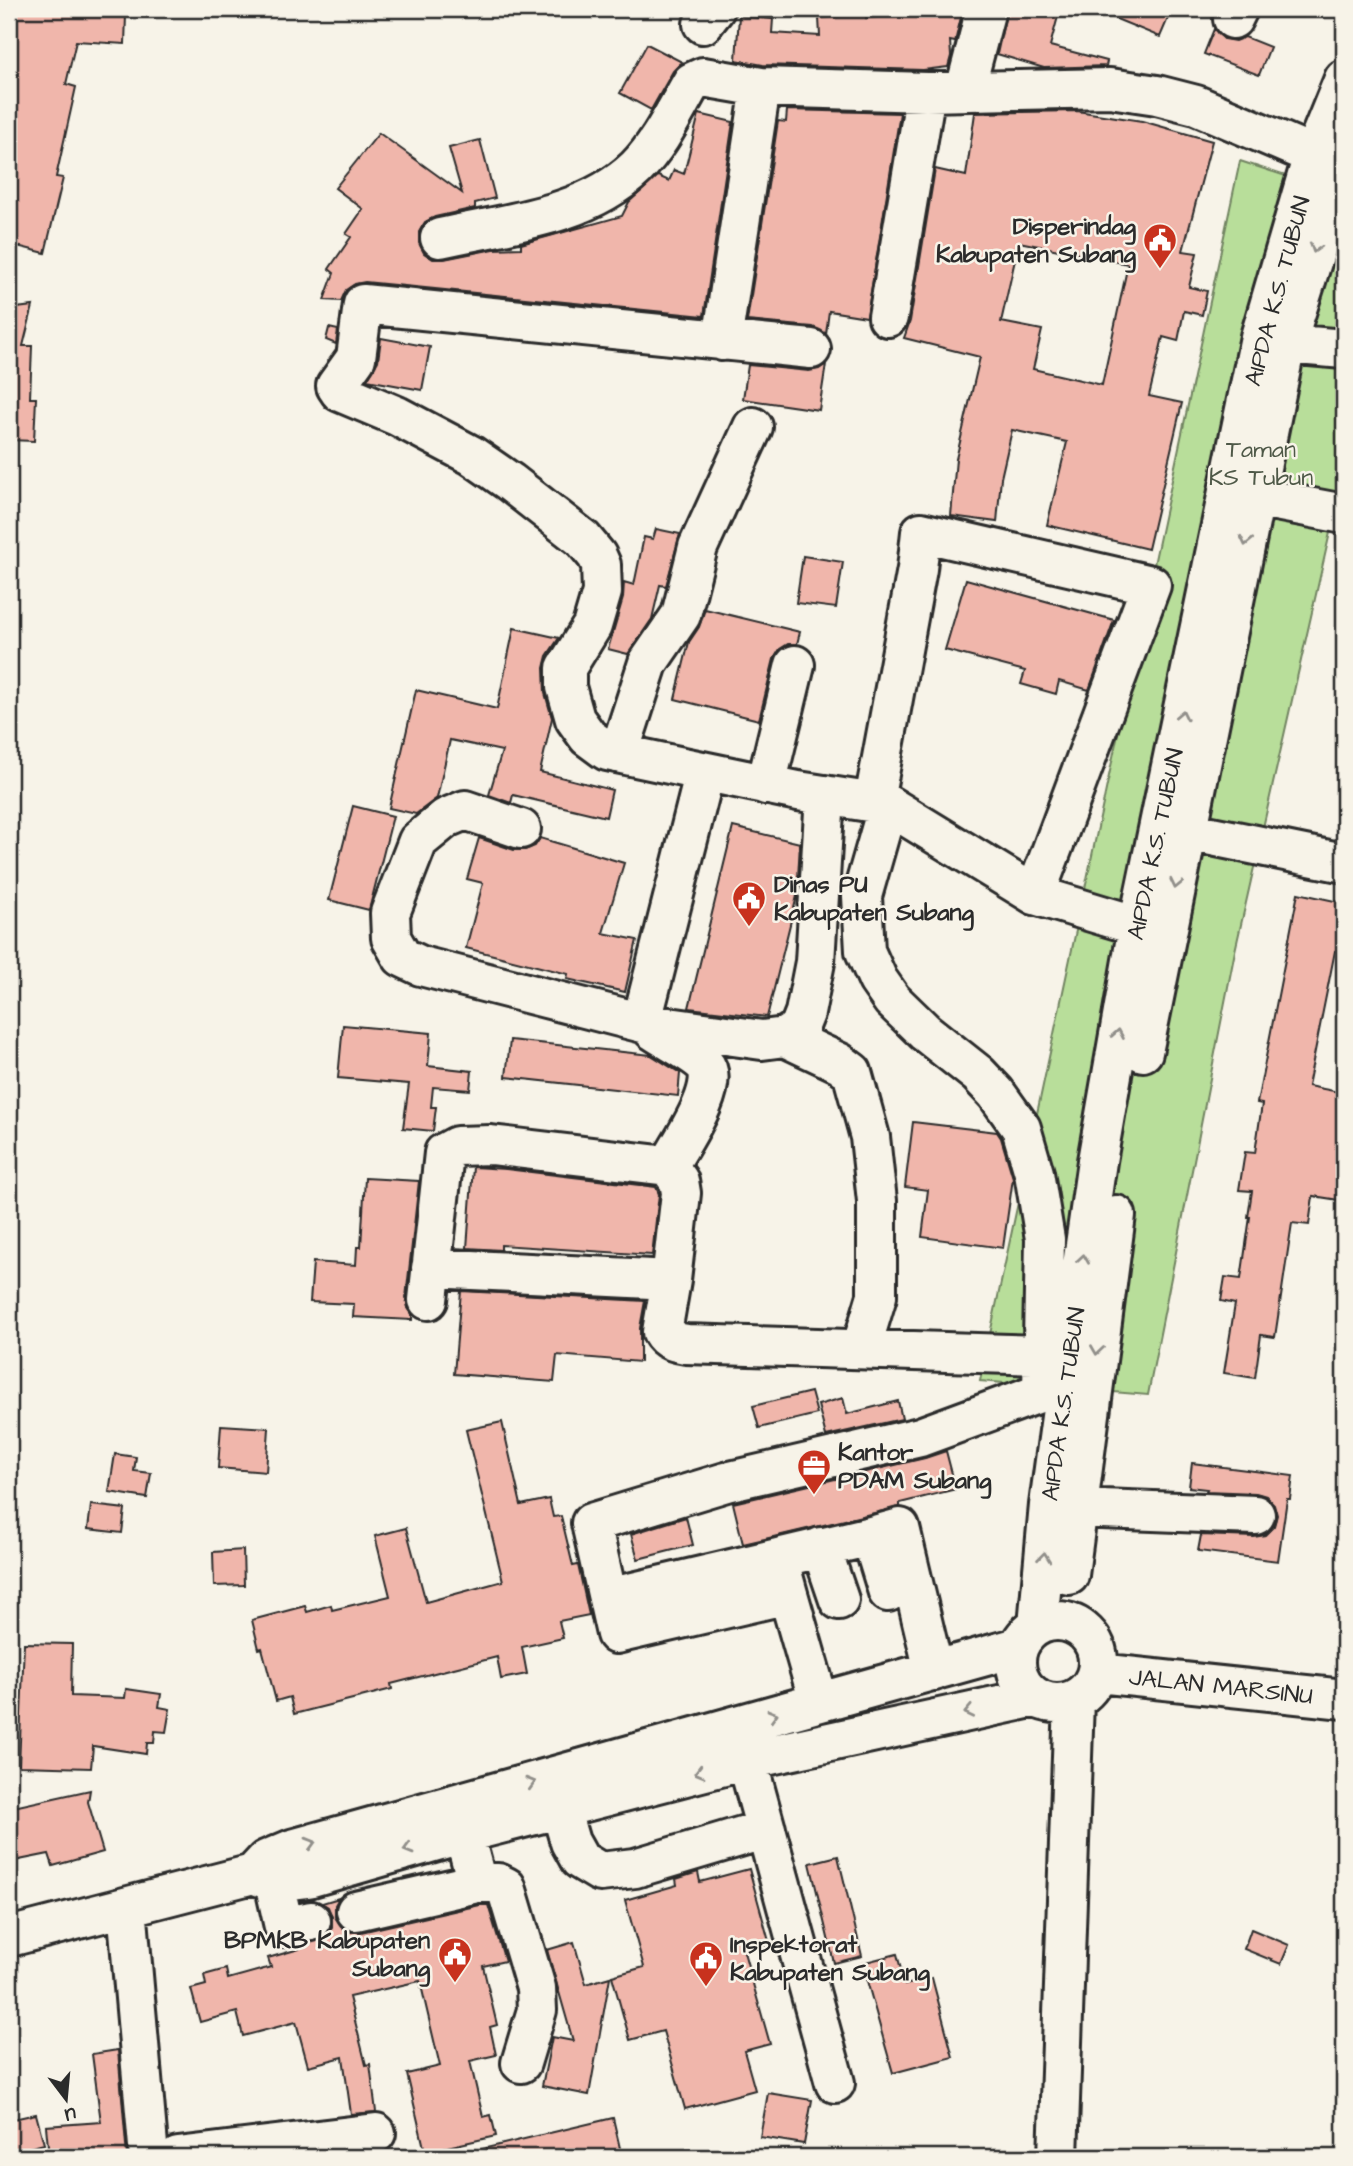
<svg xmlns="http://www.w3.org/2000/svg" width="1353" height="2166" viewBox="0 0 1353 2166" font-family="'Architects Daughter',sans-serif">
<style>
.green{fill:#b8de9a;stroke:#728462;stroke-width:2}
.building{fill:#f0b6ab;stroke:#2b2b2b;stroke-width:2;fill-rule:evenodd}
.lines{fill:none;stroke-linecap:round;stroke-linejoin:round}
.minor-casing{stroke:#2b2b2b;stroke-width:44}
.minor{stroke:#f7f3e8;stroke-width:38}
.oneway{stroke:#918f8a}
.labels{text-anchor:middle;stroke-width:5;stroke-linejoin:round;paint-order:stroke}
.poi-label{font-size:24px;font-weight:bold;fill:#2b2b2b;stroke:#f7f3e8;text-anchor:start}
.street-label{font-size:24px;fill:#2b2b2b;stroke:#f7f3e8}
.park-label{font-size:24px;fill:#4e5847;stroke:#f7f3e8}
</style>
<rect width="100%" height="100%" fill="#f7f3e8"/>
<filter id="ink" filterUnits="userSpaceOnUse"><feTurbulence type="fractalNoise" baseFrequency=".0143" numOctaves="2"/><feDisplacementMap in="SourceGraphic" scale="14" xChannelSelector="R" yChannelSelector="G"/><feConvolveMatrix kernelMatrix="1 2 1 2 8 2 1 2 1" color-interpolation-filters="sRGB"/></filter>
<g filter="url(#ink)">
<path class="green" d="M 1240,161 L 1344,195 L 1344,471 L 1235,951 L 1148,1395 L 980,1381 Z"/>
<path class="building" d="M 13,9 L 119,9 L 119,14 L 126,15 L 125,44 L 76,41 L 66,84 L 76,87 L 56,177 L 63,178 L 45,253 L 9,244 L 9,82 L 14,59 L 9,59 Z
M 930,9 L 963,9 L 955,42 L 950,41 L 951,56 L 948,67 L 923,70 L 763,65 L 736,60 L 739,16 L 773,19 L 772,33 L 820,36 L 819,18 L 866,14 L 866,18 L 930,13 Z
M 1007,9 L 1060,9 L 1050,46 L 1107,61 L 1106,66 L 1044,68 L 997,54 Z
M 1092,9 L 1172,9 L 1160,37 Z
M 1214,29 L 1224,39 L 1235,41 L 1245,37 L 1270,47 L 1259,75 L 1204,54 Z
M 647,44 L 682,62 L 673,71 L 651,110 L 620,93 Z
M 787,110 L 900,113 L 867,317 L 829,311 L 826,334 L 813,327 L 747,321 L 778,121 L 786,122 Z
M 1077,111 L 1142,121 L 1212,141 L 1183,251 L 1197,253 L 1189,287 L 1207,291 L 1202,315 L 1184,311 L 1178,341 L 1163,337 L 1149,396 L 1182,403 L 1148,549 L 1047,525 L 1067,442 L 1012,430 L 1001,478 L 997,522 L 951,516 L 956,459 L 980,357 L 904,338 L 910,321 L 935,169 L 966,176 L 975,113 ZM 1019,242 L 1128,264 L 1102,385 L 1033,369 L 1042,330 L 1001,322 Z
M 699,114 L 733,122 L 704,316 L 365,282 L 355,284 L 346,290 L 341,301 L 324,300 L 334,273 L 329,269 L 351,237 L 346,234 L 363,209 L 335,188 L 379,133 L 462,193 L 449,148 L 480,140 L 495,198 L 475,203 L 475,208 L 435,217 L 425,222 L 419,232 L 419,243 L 424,253 L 433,259 L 444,259 L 494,249 L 521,248 L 521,244 L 622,216 L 629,202 L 658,176 L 669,181 L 674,170 L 684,174 Z
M 33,306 L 23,346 L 32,346 L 30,398 L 36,398 L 34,441 L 9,440 L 9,309 Z
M 329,328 L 338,330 L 336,344 L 326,340 Z
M 381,338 L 430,347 L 422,390 L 367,380 L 378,361 Z
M 826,364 L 819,410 L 743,399 L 748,365 L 809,371 L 819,369 Z
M 656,529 L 680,534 L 666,586 L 660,585 L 652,619 L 628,654 L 608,649 L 623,598 L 624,582 L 634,585 L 644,537 L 653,539 Z
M 803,556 L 843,562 L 836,608 L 796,603 Z
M 966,579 L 1114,620 L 1089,690 L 1059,681 L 1056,694 L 1021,684 L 1025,671 L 945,650 Z
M 705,609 L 800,632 L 797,644 L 788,644 L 780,649 L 774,659 L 759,720 L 675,699 L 689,642 L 699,627 Z
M 514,628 L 559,638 L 547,656 L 544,668 L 545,693 L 552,718 L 540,772 L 612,790 L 606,817 L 513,795 L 511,803 L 489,795 L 502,751 L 450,740 L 437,798 L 416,814 L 389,808 L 416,690 L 497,709 Z
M 353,806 L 393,816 L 369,910 L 329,900 Z
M 733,827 L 800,843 L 797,896 L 767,1017 L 689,1008 Z
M 479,838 L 514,850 L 525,850 L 535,846 L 540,838 L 624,863 L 603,933 L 637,940 L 625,992 L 567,979 L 568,974 L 466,948 L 483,883 L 467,879 Z
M 1298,893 L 1344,903 L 1344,953 L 1335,951 L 1308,1086 L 1344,1093 L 1344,1162 L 1339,1200 L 1313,1196 L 1309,1225 L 1292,1223 L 1275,1337 L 1261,1335 L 1255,1378 L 1224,1373 L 1235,1304 L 1221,1301 L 1225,1277 L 1241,1279 L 1250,1217 L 1248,1217 L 1252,1191 L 1239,1190 L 1245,1152 L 1255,1153 L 1262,1104 L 1257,1103 Z
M 343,1025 L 431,1033 L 428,1066 L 472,1071 L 470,1090 L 433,1087 L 431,1107 L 436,1107 L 433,1131 L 403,1128 L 409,1084 L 338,1078 Z
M 510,1040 L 651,1055 L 680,1073 L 678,1096 L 506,1077 Z
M 913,1122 L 997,1132 L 1001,1138 L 1013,1178 L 1003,1248 L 922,1237 L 928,1190 L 905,1187 Z
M 473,1167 L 506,1169 L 656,1187 L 659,1194 L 652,1255 L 501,1245 L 501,1250 L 467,1248 Z
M 365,1178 L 419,1181 L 406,1298 L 408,1308 L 412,1314 L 412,1320 L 353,1317 L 354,1304 L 310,1302 L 313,1262 L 356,1265 L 357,1247 L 361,1247 Z
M 461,1291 L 645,1301 L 640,1328 L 640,1362 L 557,1355 L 554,1382 L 454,1374 Z
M 811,1392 L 817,1414 L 759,1428 L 753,1406 Z
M 843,1398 L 847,1414 L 898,1401 L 902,1419 L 826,1436 L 818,1405 Z
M 502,1422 L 521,1505 L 549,1499 L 553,1517 L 561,1516 L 573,1566 L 578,1565 L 589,1615 L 559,1621 L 563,1638 L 522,1647 L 527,1674 L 501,1679 L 497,1657 L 391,1684 L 392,1689 L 294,1714 L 290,1697 L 276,1701 L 262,1648 L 259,1649 L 252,1620 L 305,1606 L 307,1612 L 331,1605 L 332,1610 L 390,1596 L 375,1536 L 406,1528 L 426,1602 L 503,1581 L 466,1430 Z
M 221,1425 L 269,1428 L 266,1472 L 218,1468 Z
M 946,1451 L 956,1489 L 900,1503 L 900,1507 L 743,1544 L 733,1503 L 925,1458 Z
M 115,1454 L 136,1457 L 134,1471 L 151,1473 L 147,1498 L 109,1492 Z
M 1192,1463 L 1293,1476 L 1290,1499 L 1287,1499 L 1278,1561 L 1198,1551 L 1201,1535 L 1254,1537 L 1265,1535 L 1274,1526 L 1277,1515 L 1274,1504 L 1266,1496 L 1256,1493 L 1206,1491 L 1207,1489 L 1189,1487 Z
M 91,1505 L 125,1509 L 122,1533 L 88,1529 Z
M 686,1517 L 693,1545 L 638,1559 L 631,1534 Z
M 243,1550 L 244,1585 L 214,1586 L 213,1552 Z
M 24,1643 L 72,1644 L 71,1696 L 125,1698 L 126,1689 L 161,1694 L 159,1707 L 170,1709 L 166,1732 L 155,1731 L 154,1743 L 147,1743 L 146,1754 L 93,1746 L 91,1768 L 19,1766 Z
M 90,1790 L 88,1802 L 103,1852 L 53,1866 L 49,1854 L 14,1861 L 13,1857 L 9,1858 L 9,1808 Z
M 838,1856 L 862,1956 L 834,1963 L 810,1863 Z
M 749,1869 L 770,1945 L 744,1952 L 770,2044 L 744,2051 L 755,2090 L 685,2109 L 663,2031 L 630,2040 L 612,1976 L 644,1967 L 625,1900 L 677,1885 L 676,1879 L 698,1872 L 700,1882 Z
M 339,1898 L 335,1905 L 335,1917 L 341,1926 L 350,1932 L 361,1932 L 480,1905 L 488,1905 L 505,1961 L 483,1966 L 497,2025 L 490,2027 L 496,2055 L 470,2061 L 483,2117 L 491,2115 L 496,2136 L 425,2152 L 407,2074 L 440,2066 L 420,1981 L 349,1997 L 366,2065 L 370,2064 L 376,2112 L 351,2114 L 343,2057 L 308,2066 L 296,2022 L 243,2036 L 237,2012 L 200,2022 L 191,1989 L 206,1985 L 204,1975 L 226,1969 L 228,1979 L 271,1967 L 268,1958 L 299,1949 L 298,1946 L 325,1938 L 332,1928 L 332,1917 L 328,1907 L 322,1903 Z
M 1251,1929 L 1289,1945 L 1281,1964 L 1244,1949 Z
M 574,1942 L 586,1984 L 610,1977 L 589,2095 L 542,2086 L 552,2037 L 573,2041 L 547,1950 Z
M 897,1954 L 905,1985 L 932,1978 L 953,2057 L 893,2073 L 862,1963 Z
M 118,2050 L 127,2157 L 49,2157 L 46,2126 L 101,2122 L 92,2054 Z
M 768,2093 L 812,2100 L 804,2144 L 760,2137 Z
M 36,2114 L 44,2144 L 9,2153 L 9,2120 Z
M 613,2118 L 622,2157 L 483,2157 L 482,2149 Z"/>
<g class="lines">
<g class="minor-casing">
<path id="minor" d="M 1233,19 L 1238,9
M 703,24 L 715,9
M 965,90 L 986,9
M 440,238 C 505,223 585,217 636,168 C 660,144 675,111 692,82 L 703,77 L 761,87
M 888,317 L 926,92
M 722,341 L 761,87 L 926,92 L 1110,88 L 1157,95 L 1196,105 L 1313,155
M 1286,344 L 1344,349
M 811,349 L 363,304 L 356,358 L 336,386 L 340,392 L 397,416 L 471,455 L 510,482 L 583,539 L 597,556 L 601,565 L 602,592 L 592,626 L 566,668 L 566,687 L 575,719 L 588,737 L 607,751 L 798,791 L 888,805 L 1035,895
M 1255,497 L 1344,514
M 619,753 L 648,663 L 681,615 L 698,547 L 753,427
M 766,785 L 795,665
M 874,801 L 917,569 L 921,532 L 1151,585 L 1035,895 L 1138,926
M 888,805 L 862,896 L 865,951 L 878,980 L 892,1000 L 925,1032 L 978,1074 L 996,1093 L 1021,1128 L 1034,1173 L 1045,1239 L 1042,1392
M 521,829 L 465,810 L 446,818 L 418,841 L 390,913 L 391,938 L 402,957 L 421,966 L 647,1024 L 762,1040 L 785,1037 L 799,1028 L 805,1013 L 815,962 L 825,795
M 1187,831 L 1344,863
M 785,1037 L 840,1063 L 852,1072 L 870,1137 L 877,1201 L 877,1296 L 861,1349
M 1143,1052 L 1286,344 L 1344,160
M 668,1166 L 679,1181 L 681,1193 L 671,1280 L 662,1332 C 667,1341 676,1342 686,1344 L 1041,1355
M 431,1268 L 671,1280
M 428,1300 L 444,1153 L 457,1146 L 491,1145 L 668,1166 C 679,1146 723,1084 704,1064 C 695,1054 667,1040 654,1031 L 647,1024 L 644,1013 L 705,772
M 1076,1508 L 1255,1515
M 871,1536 L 900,1528 L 934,1671
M 821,1547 L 839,1600
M 1069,1575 L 1116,1215
M 888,1592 L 871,1536 L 778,1558 L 788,1594 L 616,1634 L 591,1523 L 726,1482 L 920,1437 L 1042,1392 L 1089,1394
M 788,1594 L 819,1702
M 608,1598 L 778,1558
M1016 1662a41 41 0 1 1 82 0a41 41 0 1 1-82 0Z
M 1038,1625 L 1049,1505 L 1072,1336 L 1097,1161 L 1138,926 L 1260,337 L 1313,155 L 1344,79
M 1098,1673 L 1344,1699
M 747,1760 L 835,2083
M 560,1808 L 570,1842 L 580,1860 L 600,1872 L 635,1868 L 766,1829
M 461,1834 L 469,1853 L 477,1883 L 498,1883 L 506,1887 L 536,1988 L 537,2010 L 521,2063
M 253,1874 L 274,1882 L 308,1878 L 461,1834 L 747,1760 L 1036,1697
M 274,1882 L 284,1927 L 311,1921
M 127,1907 L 149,2157
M 356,1911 L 477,1883
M 9,1937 L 253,1874 L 266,1860 L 292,1849 L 1018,1647
M 178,2157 L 376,2133
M 1058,2157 L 1074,1700"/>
</g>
<use href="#minor" class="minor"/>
</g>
<defs><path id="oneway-chevron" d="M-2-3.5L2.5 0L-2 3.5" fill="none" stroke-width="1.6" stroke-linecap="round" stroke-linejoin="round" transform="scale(1.75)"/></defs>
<g class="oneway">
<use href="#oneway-chevron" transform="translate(1315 248) rotate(107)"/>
<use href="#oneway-chevron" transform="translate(1246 541) rotate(102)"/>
<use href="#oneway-chevron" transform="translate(1182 715) rotate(-78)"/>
<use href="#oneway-chevron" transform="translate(1176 884) rotate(102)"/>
<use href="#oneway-chevron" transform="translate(1118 1034) rotate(-80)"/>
<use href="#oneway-chevron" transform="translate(1083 1259) rotate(-82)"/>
<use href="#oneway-chevron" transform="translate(1097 1350) rotate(98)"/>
<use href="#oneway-chevron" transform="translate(1044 1557) rotate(-84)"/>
<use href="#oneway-chevron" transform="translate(969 1712) rotate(168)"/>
<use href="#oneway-chevron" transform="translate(773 1715) rotate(-16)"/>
<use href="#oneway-chevron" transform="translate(699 1772) rotate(165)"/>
<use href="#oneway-chevron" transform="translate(531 1783) rotate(-16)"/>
<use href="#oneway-chevron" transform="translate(311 1843) rotate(-16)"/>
<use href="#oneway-chevron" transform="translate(408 1849) rotate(164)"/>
</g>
</g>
<defs>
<g id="civic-pin" transform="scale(1.75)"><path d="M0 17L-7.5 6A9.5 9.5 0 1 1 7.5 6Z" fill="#c8321e" stroke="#f7f3e8"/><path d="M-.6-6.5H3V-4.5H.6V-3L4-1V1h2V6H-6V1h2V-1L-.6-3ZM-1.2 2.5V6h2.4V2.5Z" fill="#fff"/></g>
<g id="office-pin" transform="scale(1.75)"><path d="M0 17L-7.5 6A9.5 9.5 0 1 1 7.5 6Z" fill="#c8321e" stroke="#f7f3e8"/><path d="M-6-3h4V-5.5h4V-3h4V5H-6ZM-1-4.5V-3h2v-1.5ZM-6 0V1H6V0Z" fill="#fff"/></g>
</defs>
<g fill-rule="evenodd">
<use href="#civic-pin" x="1160" y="240"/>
<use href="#civic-pin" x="749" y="898"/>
<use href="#office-pin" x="814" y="1466"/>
<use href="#civic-pin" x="455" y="1954"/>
<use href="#civic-pin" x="706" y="1958"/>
</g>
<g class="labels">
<g class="poi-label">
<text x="1136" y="234" text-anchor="end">Disperindag<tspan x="1136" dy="28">Kabupaten Subang</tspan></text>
<text x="774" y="892">Dinas PU<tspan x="774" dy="28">Kabupaten Subang</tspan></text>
<text x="838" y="1460">Kantor<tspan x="838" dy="28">PDAM Subang</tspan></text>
<text x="430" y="1948" text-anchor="end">BPMKB Kabupaten<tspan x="430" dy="28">Subang</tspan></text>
<text x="730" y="1952">Inspektorat<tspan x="730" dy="28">Kabupaten Subang</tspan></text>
</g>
<g class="street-label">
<text transform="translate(1277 291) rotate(-75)" y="8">AIPDA K.S. TUBUN</text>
<text transform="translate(1155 844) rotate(-78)" y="8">AIPDA K.S. TUBUN</text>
<text transform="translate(1063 1404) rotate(-82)" y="8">AIPDA K.S. TUBUN</text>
<text transform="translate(1221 1686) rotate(6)" y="8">JALAN MARSINU</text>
</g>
<g class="park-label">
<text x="1261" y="457">Taman<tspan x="1261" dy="28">KS Tubun</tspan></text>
</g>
</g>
<rect width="1353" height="2166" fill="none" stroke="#f7f3e8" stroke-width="35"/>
<rect x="18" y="18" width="1318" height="2131" fill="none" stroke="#2b2b2b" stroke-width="2.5" filter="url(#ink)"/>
<g transform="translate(66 2099) rotate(164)" stroke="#f7f3e8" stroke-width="5" paint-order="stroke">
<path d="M0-5L12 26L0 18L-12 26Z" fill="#2b2b2b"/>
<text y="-10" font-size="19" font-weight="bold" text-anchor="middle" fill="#2b2b2b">U</text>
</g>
</svg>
